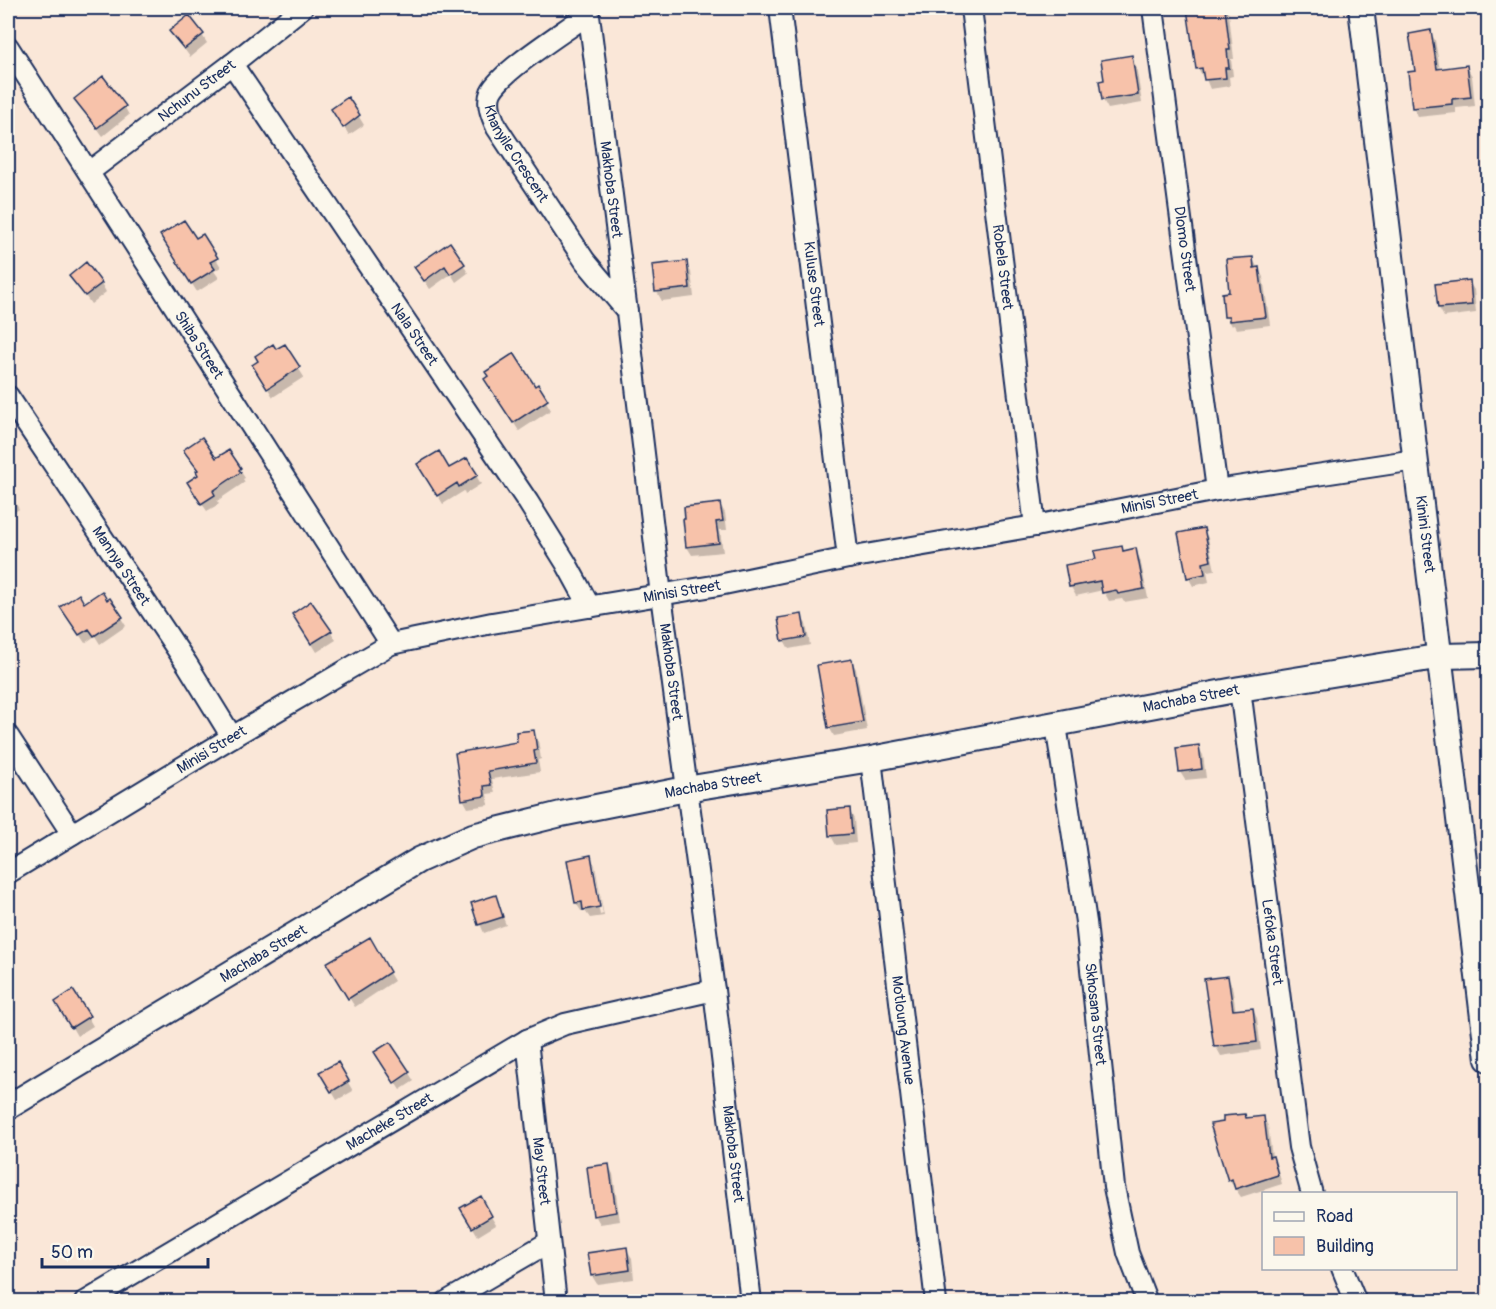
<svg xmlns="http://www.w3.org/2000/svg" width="1496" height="1309" viewBox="0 0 1496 1309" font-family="Pangolin,sans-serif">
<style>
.shadow{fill:#0003;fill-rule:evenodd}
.building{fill:#f7c2aa;stroke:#1b2f5e;stroke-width:1.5}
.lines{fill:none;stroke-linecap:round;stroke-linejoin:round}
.minor-casing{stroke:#1b2f5e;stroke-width:24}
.tertiary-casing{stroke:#1b2f5e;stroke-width:28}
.minor{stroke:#fbf7ec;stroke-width:20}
.tertiary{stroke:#fbf7ec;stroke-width:24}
.labels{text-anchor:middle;stroke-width:6;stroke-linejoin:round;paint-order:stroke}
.street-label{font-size:15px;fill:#1b2f5e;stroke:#fbf7ec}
</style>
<rect width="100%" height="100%" fill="#fae7d8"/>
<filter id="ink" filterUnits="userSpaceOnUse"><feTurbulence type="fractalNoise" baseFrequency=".0167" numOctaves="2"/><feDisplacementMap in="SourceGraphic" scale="12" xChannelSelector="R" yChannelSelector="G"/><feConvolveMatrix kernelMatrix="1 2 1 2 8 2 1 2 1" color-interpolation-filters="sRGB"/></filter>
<g filter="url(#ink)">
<path class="shadow" d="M 1209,8 L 1225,8 L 1229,14 L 1234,59 L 1231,59 L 1233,76 L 1229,77 L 1230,86 L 1210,89 L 1205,77 L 1203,77 L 1198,68 L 1189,10 Z
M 171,31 L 202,35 L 207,43 L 190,57 Z
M 1430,32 L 1435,40 L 1440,70 L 1467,67 L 1472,76 L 1475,106 L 1456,108 L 1456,113 L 1418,117 L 1413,108 L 1410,73 L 1417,72 Z
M 1131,57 L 1136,66 L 1142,103 L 1108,109 L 1103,100 L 1101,82 L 1106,81 Z
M 76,99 L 124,106 L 129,115 L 103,136 Z
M 348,99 L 364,125 L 349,135 L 338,118 Z
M 162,235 L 195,240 L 202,236 L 221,267 L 214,271 L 219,278 L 197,292 Z
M 1252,258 L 1263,277 L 1270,325 L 1236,329 L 1234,325 L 1231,326 L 1226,317 L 1223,294 L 1231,293 Z
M 686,263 L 691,272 L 694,297 L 662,301 L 657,292 L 654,267 Z
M 463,264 L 468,273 L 456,282 L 451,274 L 430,289 L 416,268 Z
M 71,276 L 101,283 L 106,292 L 91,304 Z
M 1469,282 L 1474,290 L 1476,313 L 1444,317 L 1439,308 L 1437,285 Z
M 284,346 L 304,377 L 273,397 L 259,374 L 276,351 Z
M 537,386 L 551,410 L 519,431 L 491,388 L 535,388 Z
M 228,452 L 245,478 L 243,479 L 245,482 L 217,501 L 219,504 L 207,511 L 193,491 L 200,475 Z
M 467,460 L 481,484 L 465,494 L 464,491 L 443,504 L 419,464 L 449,471 Z
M 8,490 L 19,509 L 8,517 Z
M 720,504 L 725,513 L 727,530 L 720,530 L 723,552 L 692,555 L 687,547 Z
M 1203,530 L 1208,538 L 1215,570 L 1207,571 L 1209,582 L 1193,586 L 1188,577 Z
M 1121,547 L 1124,552 L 1135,550 L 1140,559 L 1148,598 L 1124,602 L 1122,599 L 1109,601 L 1103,590 L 1076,596 L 1071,587 L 1067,566 L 1098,560 Z
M 84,605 L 121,618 L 126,626 L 100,644 L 95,636 L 85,643 L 67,616 Z
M 801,616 L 806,624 L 810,645 L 789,649 L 784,640 Z
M 299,623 L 331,632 L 336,640 L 317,652 Z
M 851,660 L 856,669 L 867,730 L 834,736 L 829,727 Z
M 533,731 L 538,740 L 541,759 L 538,760 L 540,772 L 492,779 L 495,793 L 487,794 L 489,805 L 468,808 L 463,799 L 456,754 L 519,743 Z
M 1198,747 L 1203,755 L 1206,778 L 1185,780 L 1180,772 Z
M 849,810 L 854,819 L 856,843 L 836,845 L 831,836 L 828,812 Z
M 590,857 L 595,865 L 604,916 L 590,918 L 585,911 L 581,911 L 576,903 ZM 591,864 L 594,864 L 603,914 L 600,915 Z
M 495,897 L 506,925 L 484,933 L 480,924 Z
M 369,939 L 394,981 L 355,1007 L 328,964 Z
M 1227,977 L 1232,986 L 1236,1012 L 1252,1009 L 1257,1018 L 1261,1050 L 1221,1056 L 1216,1047 L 1206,980 Z
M 73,992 L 93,1026 L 77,1036 L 57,1002 Z
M 390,1044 L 414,1081 L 400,1090 L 381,1061 Z
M 337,1064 L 353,1091 L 337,1100 L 321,1073 Z
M 1244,1115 L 1247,1119 L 1263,1117 L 1268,1126 L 1272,1157 L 1277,1167 L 1282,1184 L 1241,1197 L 1229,1180 L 1225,1123 Z
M 608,1165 L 613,1174 L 620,1221 L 600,1224 L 595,1215 Z
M 480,1198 L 496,1225 L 478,1236 L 462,1209 Z
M 626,1249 L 632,1258 L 634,1279 L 597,1284 L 592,1276 Z
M 506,1294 L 511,1302 L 495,1302 Z"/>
<path class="building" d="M 1197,8 L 1225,8 L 1230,50 L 1227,50 L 1229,68 L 1225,68 L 1226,78 L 1204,80 L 1202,68 L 1196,69 L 1187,9 Z
M 189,15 L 204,34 L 184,49 L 169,31 Z
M 1431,30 L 1437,69 L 1467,65 L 1471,97 L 1452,99 L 1452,104 L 1412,108 L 1408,72 L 1415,71 L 1409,34 Z
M 1132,55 L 1138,95 L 1102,100 L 1099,81 L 1104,80 L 1101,60 Z
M 103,76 L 126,106 L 97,128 L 74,99 Z
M 348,97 L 360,115 L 343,128 L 331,109 Z
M 184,220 L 196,238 L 203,234 L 218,258 L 210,262 L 215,269 L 191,284 L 160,235 Z
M 450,242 L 465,264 L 450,274 L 445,266 L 424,281 L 414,267 Z
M 1253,257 L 1254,268 L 1259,267 L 1266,317 L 1229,321 L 1229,317 L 1224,317 L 1222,293 L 1229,292 L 1226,259 Z
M 687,261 L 690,288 L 655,292 L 652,265 Z
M 86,262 L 102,283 L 85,296 L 69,276 Z
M 1470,280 L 1472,305 L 1438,308 L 1435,284 Z
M 273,344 L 276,349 L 285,344 L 300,367 L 267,389 L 252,365 L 258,361 L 255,356 Z
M 514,353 L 535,386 L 538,384 L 548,400 L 513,423 L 484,379 L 488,376 L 485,372 Z
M 202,437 L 216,458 L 229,450 L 241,468 L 239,470 L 241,472 L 213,491 L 215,495 L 201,504 L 187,482 L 198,475 L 196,471 L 198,470 L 183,450 Z
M 439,451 L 449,468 L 467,458 L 478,475 L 459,487 L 457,483 L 437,496 L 417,464 Z
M 720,503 L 723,521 L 716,522 L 719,543 L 686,547 L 683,519 L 685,519 L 684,507 Z
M 1204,528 L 1211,561 L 1203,563 L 1205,574 L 1187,578 L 1178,533 Z
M 1122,546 L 1123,551 L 1136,548 L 1144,589 L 1118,594 L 1116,590 L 1102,593 L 1100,581 L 1069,587 L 1065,565 L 1096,559 L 1094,551 Z
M 102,591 L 107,600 L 110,598 L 123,617 L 94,636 L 89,629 L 79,635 L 60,607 L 79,594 L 84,603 Z
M 311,601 L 332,631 L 311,644 L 292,614 Z
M 802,614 L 806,637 L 782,641 L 778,618 Z
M 852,659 L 863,722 L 828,728 L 817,665 Z
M 534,730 L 537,750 L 534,751 L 536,763 L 488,771 L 491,785 L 484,786 L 485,796 L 462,800 L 455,753 L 517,742 L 516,732 Z
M 1199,745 L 1202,769 L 1179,772 L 1176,748 Z
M 850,808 L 852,834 L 829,836 L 827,810 Z
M 591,855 L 600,907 L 583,910 L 582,902 L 575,903 L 567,860 Z
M 496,895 L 503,917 L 478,925 L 471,903 Z
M 370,937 L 390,972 L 348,999 L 326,963 Z
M 1228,976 L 1233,1010 L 1253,1008 L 1257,1042 L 1214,1047 L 1204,979 Z
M 73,990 L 90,1016 L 71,1028 L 55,1002 Z
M 390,1042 L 410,1072 L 394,1083 L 374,1052 Z
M 338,1062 L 349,1081 L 331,1092 L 319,1072 Z
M 1245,1114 L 1246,1118 L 1264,1116 L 1269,1157 L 1273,1156 L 1278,1175 L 1235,1189 L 1232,1179 L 1228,1181 L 1210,1124 L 1223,1122 L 1223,1116 Z
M 609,1164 L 616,1212 L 593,1216 L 587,1167 Z
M 481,1196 L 492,1216 L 472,1228 L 460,1208 Z
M 627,1247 L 630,1270 L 591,1276 L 587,1253 Z"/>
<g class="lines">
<g class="minor-casing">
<g id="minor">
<path id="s1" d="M 588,8 L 627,312 L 661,595 L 714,990 L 751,1302"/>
<path id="s2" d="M 780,8 L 848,558"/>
<path id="s3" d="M 971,8 L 1035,526"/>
<path id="s4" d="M 1153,8 L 1217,490"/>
<path id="s5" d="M 588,14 C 566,31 502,70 491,92 C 486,104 492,117 497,128 L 585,261 L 627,311"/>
<path id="s6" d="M 8,47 L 391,644"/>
<path id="s7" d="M 232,64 L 528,502 L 566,563 L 590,607"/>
<path id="s8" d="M 89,172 L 232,64 L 302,8"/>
<path id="s9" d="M 8,396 L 187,664 L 232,737"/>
<path id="s10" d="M 1240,689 L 1299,1147 L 1312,1194"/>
<path id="s11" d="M 1056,725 L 1086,922 L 1114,1187 L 1128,1253 L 1147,1302"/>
<path d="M 8,736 L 72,834"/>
<path id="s12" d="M 871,759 L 936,1302"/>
<path id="s13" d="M 8,873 L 232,737 L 391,644 L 492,623 L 719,585 L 848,558 L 1035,526 L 1217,490 L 1415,460"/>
<path id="s14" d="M 527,1040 L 556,1302"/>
<path d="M 1342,1268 L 1356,1302"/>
<path id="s15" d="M 85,1302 L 527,1040 L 565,1024 L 714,990"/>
<path d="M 446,1302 L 549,1242"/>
</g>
</g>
<g class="tertiary-casing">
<g id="tertiary">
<path id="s16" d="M 1361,8 C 1403,358 1448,708 1488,1059"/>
<path id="s17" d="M 8,1107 L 419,860 L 473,836 L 561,814 L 686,789 L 871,759 L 1240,689 L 1442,656 L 1488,655"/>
</g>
</g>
<use href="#minor" class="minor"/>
<use href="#tertiary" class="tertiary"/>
</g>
</g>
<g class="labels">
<g class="street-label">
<text dy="5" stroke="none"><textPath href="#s8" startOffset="135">Nchunu Street</textPath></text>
<text dy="5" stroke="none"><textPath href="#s5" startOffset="194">Khanyile Crescent</textPath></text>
<text dy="5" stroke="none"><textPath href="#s1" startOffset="183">Makhoba Street</textPath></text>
<text dy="5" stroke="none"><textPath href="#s4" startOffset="243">Dlomo Street</textPath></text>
<text dy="5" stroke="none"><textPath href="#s3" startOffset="261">Robela Street</textPath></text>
<text dy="5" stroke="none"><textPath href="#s2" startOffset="278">Kuluse Street</textPath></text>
<text dy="5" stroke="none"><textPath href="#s7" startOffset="326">Nala Street</textPath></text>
<text dy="5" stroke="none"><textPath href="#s6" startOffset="354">Shiba Street</textPath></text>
<text dy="5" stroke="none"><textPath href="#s13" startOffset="1228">Minisi Street</textPath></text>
<text dy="5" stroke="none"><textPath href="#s16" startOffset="530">Kinini Street</textPath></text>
<text dy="5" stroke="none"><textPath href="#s9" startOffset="204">Mannya Street</textPath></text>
<text dy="5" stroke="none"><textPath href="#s13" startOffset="742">Minisi Street</textPath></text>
<text dy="5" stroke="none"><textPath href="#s1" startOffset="669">Makhoba Street</textPath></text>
<text dy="5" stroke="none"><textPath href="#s17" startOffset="1270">Machaba Street</textPath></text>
<text dy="5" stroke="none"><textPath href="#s13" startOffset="238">Minisi Street</textPath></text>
<text dy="5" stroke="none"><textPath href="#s17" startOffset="784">Machaba Street</textPath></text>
<text dy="5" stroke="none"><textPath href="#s10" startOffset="255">Lefoka Street</textPath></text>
<text dy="5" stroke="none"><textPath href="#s17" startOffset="298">Machaba Street</textPath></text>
<text dy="5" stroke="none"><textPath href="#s11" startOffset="292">Skhosana Street</textPath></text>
<text dy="5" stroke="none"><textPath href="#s12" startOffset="273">Motloung Avenue</textPath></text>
<text dy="5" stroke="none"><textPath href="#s15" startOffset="354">Macheke Street</textPath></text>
<text dy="5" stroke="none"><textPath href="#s1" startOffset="1155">Makhoba Street</textPath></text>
<text dy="5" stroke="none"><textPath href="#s14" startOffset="132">May Street</textPath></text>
</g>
</g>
<rect width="1496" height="1309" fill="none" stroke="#fbf7ec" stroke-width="30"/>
<rect x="15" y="15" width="1466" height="1279" fill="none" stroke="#1b2f5e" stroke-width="2" filter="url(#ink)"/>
<rect x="1262" y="1192" width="195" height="78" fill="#fbf7ec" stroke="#a1a7b3" stroke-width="1.5"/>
<rect x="1274" y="1212" width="30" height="9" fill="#fbf7ec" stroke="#a1a7b3" stroke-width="1.5"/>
<text x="1316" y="1222" font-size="18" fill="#1b2f5e">Road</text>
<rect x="1274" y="1237" width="30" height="18" fill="#f7c2aa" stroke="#a1a7b3" stroke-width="1.5"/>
<text x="1316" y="1252" font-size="18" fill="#1b2f5e">Building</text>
<path d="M42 1258v9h166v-9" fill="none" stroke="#1b2f5e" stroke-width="3"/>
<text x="51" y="1258" font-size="18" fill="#1b2f5e" stroke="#fbf7ec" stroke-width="4.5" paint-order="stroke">50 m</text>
</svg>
